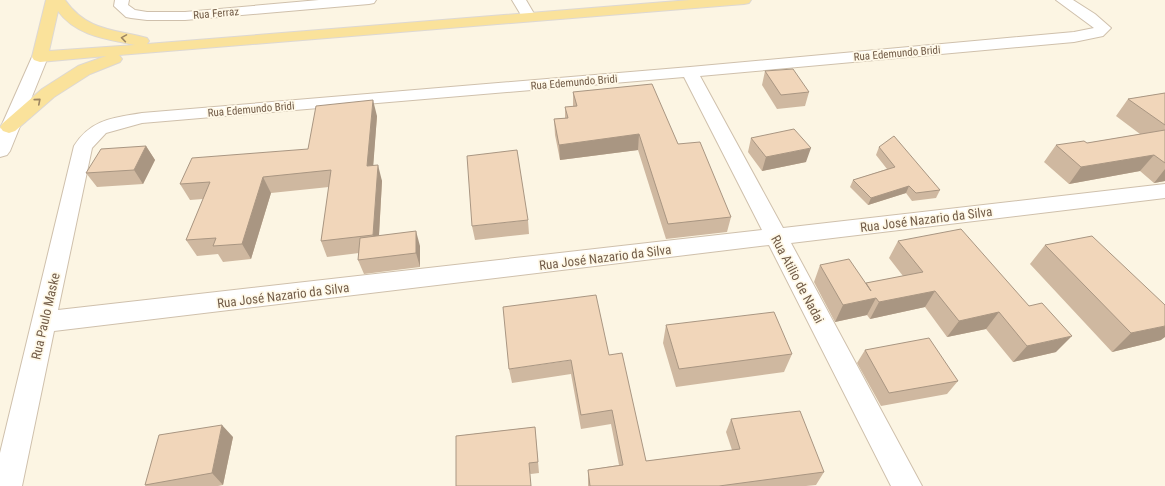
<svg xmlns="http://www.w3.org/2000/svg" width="1165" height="486" viewBox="0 0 1165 486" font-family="'Roboto Condensed',sans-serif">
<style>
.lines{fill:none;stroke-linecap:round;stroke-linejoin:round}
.minor-casing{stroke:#cfc0ac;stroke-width:2}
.major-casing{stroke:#ddd8d3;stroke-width:2}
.minor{fill:#fff;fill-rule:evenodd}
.major{fill:#fae29b;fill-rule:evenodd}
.wall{fill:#cfb8a0}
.shaded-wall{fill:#a99682}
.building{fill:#f1d6ba;stroke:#a99682}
.oneway{stroke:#9c8562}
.labels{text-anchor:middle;stroke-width:3.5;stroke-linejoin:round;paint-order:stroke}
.far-street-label{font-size:11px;fill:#735d49;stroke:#fff9e8}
.street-label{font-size:13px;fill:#735d49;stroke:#fff9e8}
</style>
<rect width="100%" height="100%" fill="#fcf5e3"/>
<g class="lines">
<g class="minor-casing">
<path id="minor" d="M 115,0 L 129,0 L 128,5 L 135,10 L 147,12 L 185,12 L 319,0 L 376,0 L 374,3 L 369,4 L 185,20 L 147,20 L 131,18 L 126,17 L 114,6 Z
M 512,0 L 526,0 L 536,17 L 534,20 L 524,20 Z
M 1056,0 L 1073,0 L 1095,14 L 1111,28 L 1103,36 L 1074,42 L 700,76 L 783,228 L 1165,184 L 1165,198 L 791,243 L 922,486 L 891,486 L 769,245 L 54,331 L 22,486 L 0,486 L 0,453 L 74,146 C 91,119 113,118 142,113 L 690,67 L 1074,32 L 1094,28 ZM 684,77 L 762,230 L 58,310 L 92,148 L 106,133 L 142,123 Z
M 40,52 L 46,54 L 48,57 L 10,151 L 7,155 L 0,157 L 0,129 L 32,57 L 34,54 Z"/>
</g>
<g class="major-casing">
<path id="major" d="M 46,0 L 65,0 C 87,31 113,29 147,38 L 149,41 L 147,44 L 690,0 L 751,0 L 749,3 L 744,4 L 119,55 L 122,59 L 120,62 L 90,74 L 54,97 L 15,131 L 9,133 L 3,131 L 0,127 L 3,123 L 42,89 L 78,66 L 106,56 L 40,62 L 34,60 L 32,57 ZM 58,11 C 76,36 107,39 135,45 L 49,51 Z"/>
</g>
<use href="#minor" class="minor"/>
<use href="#major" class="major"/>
</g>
<path class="wall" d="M 765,71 L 809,92 L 805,106 L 777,109 L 762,85 Z
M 573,92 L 678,144 L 731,217 L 727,232 L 666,239 L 638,150 L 560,160 L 555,135 L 554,119 L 565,118 L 565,107 L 573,107 Z
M 1165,93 L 1165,181 L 1154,183 L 1140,171 L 1069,184 L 1044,162 L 1056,145 L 1087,143 L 1140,134 L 1116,116 L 1128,99 Z
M 377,116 L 373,165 L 382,181 L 379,236 L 420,246 L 420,267 L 364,274 L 358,260 L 359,253 L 327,257 L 321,241 L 329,187 L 271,193 L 251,259 L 223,262 L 218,254 L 197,256 L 186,240 L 203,199 L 190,200 L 180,184 L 308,149 Z
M 751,138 L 806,162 L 762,171 L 748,152 Z
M 146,146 L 155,160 L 143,184 L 97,187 L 86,173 Z
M 879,147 L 940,190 L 936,198 L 912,201 L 906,193 L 868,205 L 850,187 L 853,180 L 887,169 L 876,155 Z
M 528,220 L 529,234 L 475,240 L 472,226 Z
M 898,241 L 1056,352 L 1013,362 L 986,329 L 947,337 L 925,307 L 870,319 L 867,315 L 835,322 L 814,282 L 820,265 L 866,283 L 903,276 L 889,258 Z
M 1045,245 L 1161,340 L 1112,352 L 1030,264 Z
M 666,325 L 792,354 L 784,372 L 676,387 L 663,343 Z
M 865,350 L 958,381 L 947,394 L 881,406 L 857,363 Z
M 609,355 L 646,461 L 732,450 L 726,432 L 731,419 L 824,472 L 816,485 L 806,486 L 588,486 L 588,470 L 619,465 L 611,424 L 581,429 L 571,374 L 512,383 L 509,369 Z
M 535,427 L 539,473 L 531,474 L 456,436 Z
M 233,437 L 223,485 L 218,486 L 146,486 L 145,485 Z"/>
<path class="shaded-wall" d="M 373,100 L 377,116 L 372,182 L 367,166 Z
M 639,134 L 638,150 L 560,160 L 559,145 Z
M 146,146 L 155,160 L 143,184 L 134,170 Z
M 811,148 L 806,162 L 762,171 L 766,157 Z
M 1154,155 L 1140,171 L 1069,184 L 1081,167 Z
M 378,165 L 382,181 L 378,251 L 373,235 Z
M 1165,169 L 1165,181 L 1154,183 Z
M 263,177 L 271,193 L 251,259 L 242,244 Z
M 909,186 L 906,193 L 868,205 L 871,198 Z
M 416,231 L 420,246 L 420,267 L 416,253 Z
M 935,291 L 925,307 L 870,319 L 879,302 Z
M 876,298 L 867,315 L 835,322 L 843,305 Z
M 999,312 L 986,329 L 947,337 L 959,321 Z
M 1165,326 L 1165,337 L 1161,340 L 1112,352 L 1131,333 Z
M 1072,336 L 1056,352 L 1013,362 L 1027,346 Z
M 222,425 L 233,437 L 223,485 L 212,473 Z"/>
<path class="building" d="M 793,69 L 809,92 L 781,95 L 765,71 Z
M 652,84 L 678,144 L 700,142 L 731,217 L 668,224 L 639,134 L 559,145 L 554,119 L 568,118 L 565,107 L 577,106 L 573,92 Z
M 1165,93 L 1165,125 L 1128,99 Z
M 373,100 L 367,166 L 378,165 L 373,235 L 321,241 L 331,170 L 263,177 L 242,244 L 213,246 L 216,238 L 186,240 L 210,182 L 180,184 L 192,158 L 308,149 L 316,106 Z
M 794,129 L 811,148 L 766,157 L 751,138 Z
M 1165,130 L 1165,163 L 1154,155 L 1081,167 L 1056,145 L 1084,141 L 1087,143 Z
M 894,136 L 940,190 L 916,193 L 909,186 L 871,198 L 853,180 L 895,167 L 879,147 Z
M 146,146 L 134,170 L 86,173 L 101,149 Z
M 517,150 L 528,220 L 472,226 L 467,156 Z
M 961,229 L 1029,306 L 1042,303 L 1072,336 L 1027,346 L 999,312 L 959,321 L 935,291 L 879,302 L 876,298 L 843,305 L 820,265 L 849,259 L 871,291 L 866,283 L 923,272 L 898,241 Z
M 416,231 L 416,253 L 358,260 L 360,238 Z
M 1092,236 L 1165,305 L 1165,326 L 1131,333 L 1045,245 Z
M 596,295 L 609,355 L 622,353 L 646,461 L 740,449 L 731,419 L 800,411 L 824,472 L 719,486 L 590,486 L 588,470 L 623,465 L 612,410 L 581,415 L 571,360 L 509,369 L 503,307 Z
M 774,312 L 792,354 L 679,369 L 666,325 Z
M 929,338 L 958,381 L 889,393 L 865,350 Z
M 222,425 L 212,473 L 145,485 L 159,435 Z
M 535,427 L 538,462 L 529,463 L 531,486 L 456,486 L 456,436 Z"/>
<defs><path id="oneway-chevron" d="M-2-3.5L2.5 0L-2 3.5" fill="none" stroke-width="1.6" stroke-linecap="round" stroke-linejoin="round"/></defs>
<g class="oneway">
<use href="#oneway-chevron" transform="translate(124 38) rotate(-171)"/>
<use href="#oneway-chevron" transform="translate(38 101) rotate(-41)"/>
</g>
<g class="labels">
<g class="far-street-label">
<text transform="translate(216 13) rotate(-5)" y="4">Rua Ferraz</text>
<text transform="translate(897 53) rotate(-5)" y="4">Rua Edemundo Bridi</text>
<text transform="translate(574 82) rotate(-5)" y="4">Rua Edemundo Bridi</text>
<text transform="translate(251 109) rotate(-5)" y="4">Rua Edemundo Bridi</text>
</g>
<g class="street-label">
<text transform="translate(926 219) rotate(-7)" y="5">Rua José Nazario da Silva</text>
<text transform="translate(605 257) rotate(-7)" y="5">Rua José Nazario da Silva</text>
<text transform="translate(798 279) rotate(62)" y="5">Rua Atilio de Nadai</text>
<text transform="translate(283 295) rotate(-7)" y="5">Rua José Nazario da Silva</text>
<text transform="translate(45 316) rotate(-77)" y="5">Rua Paulo Maske</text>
</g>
</g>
</svg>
